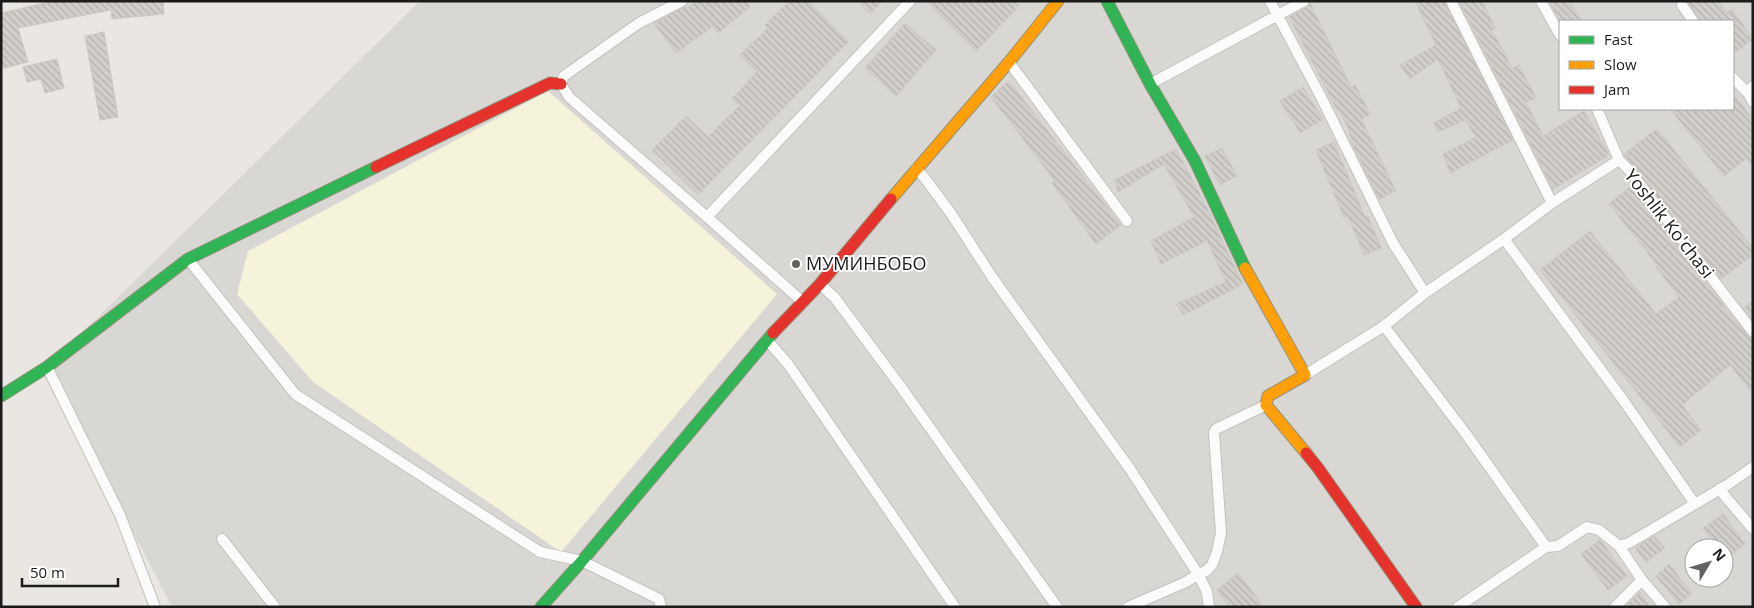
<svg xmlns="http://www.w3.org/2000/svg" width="1754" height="608" viewBox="0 0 1754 608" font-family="'Open Sans',sans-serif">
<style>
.residential{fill:#d9d7d4;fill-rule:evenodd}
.education{fill:#f6f3db}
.building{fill:url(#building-back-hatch);stroke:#cdc8c4}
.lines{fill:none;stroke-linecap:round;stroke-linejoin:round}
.street-casing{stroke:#c2c1bf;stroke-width:12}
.fast-casing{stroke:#93937b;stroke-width:13}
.slow-casing{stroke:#93937b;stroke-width:13}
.jam-casing{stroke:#93937b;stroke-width:13}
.street{stroke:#fcfbfb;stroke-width:10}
.fast{stroke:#30b455;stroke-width:11}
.slow{stroke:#ff9f0a;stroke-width:11}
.jam{stroke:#e5322d;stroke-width:11}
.poi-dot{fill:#636261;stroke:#fff;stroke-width:2}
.labels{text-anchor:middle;stroke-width:4;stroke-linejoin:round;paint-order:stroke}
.street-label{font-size:18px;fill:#1b1b1b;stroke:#fff}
.poi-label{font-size:18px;fill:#1b1b1b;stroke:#fff;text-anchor:start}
</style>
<defs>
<pattern id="building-back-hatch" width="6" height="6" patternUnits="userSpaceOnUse" patternTransform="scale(1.25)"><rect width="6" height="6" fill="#d2cfcb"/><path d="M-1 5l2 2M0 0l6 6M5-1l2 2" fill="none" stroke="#b4b1ae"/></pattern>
</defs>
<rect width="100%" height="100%" fill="#eae7e2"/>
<path class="residential" d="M 420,1 L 1753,1 L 1753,607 L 172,607 L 47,367 ZM 1560,21 L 1733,21 L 1733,109 L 1560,109 ZM 1694,548 L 1724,548 L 1724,578 L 1694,578 Z"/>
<path class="education" d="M 548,91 L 777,294 L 561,552 L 313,382 L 237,294 L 248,251 Z"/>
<path class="building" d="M 54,1 L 163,1 L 164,14 L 112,19 L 111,10 L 18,28 L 28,62 L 1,69 L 1,13 Z
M 696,1 L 746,1 L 750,7 L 718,33 L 713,26 L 676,53 L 654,23 L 686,6 L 688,8 Z
M 789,1 L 808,1 L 848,42 L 698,195 L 652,150 L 686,116 L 708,137 L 739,106 L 732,99 L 757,72 L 740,55 L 768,28 L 765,25 Z
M 858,1 L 883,1 L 870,14 Z
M 926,1 L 1014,1 L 1019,6 L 976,51 Z
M 1415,1 L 1444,1 L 1513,140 L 1450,173 L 1443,154 L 1476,137 L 1465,120 L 1438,132 L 1433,123 L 1461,108 L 1438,59 L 1410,79 L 1400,65 L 1436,45 Z
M 1459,1 L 1482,1 L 1495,28 L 1492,30 L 1512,68 L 1519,65 L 1536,98 L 1526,102 L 1543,136 L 1584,111 L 1609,155 L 1553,189 Z
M 1553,1 L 1569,1 L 1582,21 L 1560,21 L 1550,3 Z
M 1688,1 L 1719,1 L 1727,13 L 1732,9 L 1753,39 L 1733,54 L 1733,21 L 1700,21 Z
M 1310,3 L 1351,87 L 1355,85 L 1370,114 L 1361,119 L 1396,191 L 1379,199 L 1351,141 L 1352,140 L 1349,133 L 1350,132 L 1339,110 L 1337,110 L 1289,17 L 1307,7 Z
M 905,23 L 936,50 L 896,96 L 865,68 Z
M 104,32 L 118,117 L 100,120 L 85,36 Z
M 57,59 L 64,88 L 45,93 L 41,79 L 27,82 L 23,67 Z
M 1009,81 L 1121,225 L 1096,244 L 1052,183 L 1055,181 L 991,97 Z
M 1303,87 L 1323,119 L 1300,133 L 1280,101 Z
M 1733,94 L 1753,119 L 1753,166 L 1747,158 L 1724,176 L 1670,109 L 1733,109 Z
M 1657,129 L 1753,248 L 1753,255 L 1721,279 L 1624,154 Z
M 1334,142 L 1365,217 L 1368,216 L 1381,248 L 1364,255 L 1348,216 L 1344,218 L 1316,150 Z
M 1222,148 L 1237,176 L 1220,185 L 1205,156 Z
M 1176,149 L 1208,210 L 1243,284 L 1184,315 L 1176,304 L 1226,282 L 1207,241 L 1161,264 L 1151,241 L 1194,217 L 1164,164 L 1118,192 L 1115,180 Z
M 1632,185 L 1732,317 L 1748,336 L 1753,339 L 1753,394 L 1730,365 L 1682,405 L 1701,430 L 1680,447 L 1540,270 L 1590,231 L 1656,314 L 1679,297 L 1656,267 L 1658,266 L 1609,204 Z
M 1753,301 L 1753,320 L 1743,308 Z
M 1723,514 L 1745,544 L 1724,560 L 1724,548 L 1718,548 L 1703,528 Z
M 1654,536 L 1665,548 L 1646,562 L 1635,548 Z
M 1600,540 L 1627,576 L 1608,590 L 1581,554 Z
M 1669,564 L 1692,593 L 1679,604 L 1656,576 Z
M 1238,573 L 1264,607 L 1230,607 L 1217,590 Z
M 1640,592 L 1650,607 L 1625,607 Z"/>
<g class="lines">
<g class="street-casing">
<path id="street" d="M 682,1 L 639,23 L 564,76 L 561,84 L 569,97 L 707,217 L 803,302
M 1270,1 L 1321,97 L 1393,243 L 1425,293 L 1504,239 L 1552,203
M 1451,1 L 1552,203 L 1619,160
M 1541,1 L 1560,35
M 1682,5 L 1693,21
M 1009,62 L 1127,221
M 1733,78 L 1748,93
M 1150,84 L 1304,1
M 1753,86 L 1748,93 L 1753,102
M 1597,109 L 1619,160 L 1629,170 L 1753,332
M 916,169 L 924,177 L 952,215 L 992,277 L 1130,469 L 1198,574 L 1207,592 L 1209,607
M 707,217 L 910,1
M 1504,239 L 1621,397 L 1695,504
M 188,259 L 295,394 L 540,552 L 582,561 L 659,599 L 661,607
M 820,284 L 835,298 L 901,387 L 1057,607
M 1384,326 L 1466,434 L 1546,547
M 767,340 L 788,364 L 955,607
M 47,367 L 120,515 L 155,607
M 1305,375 L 1384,326 L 1425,293
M 1719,489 L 1753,529
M 222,539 L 275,607
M 1642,580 L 1665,607
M 1128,607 L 1186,582 L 1198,574 L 1206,571 L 1212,565 L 1217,552 L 1221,533 L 1214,433 L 1216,429 L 1266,405
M 1458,607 L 1546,547 L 1558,546 L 1587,527 L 1599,530 L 1619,546 L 1629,543 L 1727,485 L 1753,467
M 1615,607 L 1642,580 L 1619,546"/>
</g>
<g class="fast-casing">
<path id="fast" d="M 1107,1 L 1150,84 L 1195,161 L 1245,268
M 1,396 L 47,367 L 188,259 L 376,167
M 541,607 L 582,561 L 773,333"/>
</g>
<g class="slow-casing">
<path id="slow" d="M 891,199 L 1009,62 L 1058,1
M 1245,268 L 1305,375 L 1268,396 L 1266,405 L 1306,453"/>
</g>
<g class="jam-casing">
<path id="jam" d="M 376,167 L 550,83 L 561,84
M 773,333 L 820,284 L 891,199
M 1306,453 L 1318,468 L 1416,607"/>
</g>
<use href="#street" class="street"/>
<use href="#fast" class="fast"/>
<use href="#slow" class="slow"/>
<use href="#jam" class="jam"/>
</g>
<circle class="poi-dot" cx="796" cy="264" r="5"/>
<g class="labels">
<g class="street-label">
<text transform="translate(1669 224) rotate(52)" y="6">Yoshlik Ko'chasi</text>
</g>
<g class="poi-label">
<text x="806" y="270">МУМИНБОБО</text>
</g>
</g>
<rect width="1754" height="608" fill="none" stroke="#1b1b1b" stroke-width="5"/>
<rect x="1559" y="20" width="175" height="90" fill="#ffffff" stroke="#a4a4a4"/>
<rect x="1569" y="36" width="25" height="8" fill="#30b455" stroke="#a4a4a4"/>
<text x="1604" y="45" font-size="15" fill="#1b1b1b">Fast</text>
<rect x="1569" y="61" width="25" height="8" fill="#ff9f0a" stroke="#a4a4a4"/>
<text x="1604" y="70" font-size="15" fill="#1b1b1b">Slow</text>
<rect x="1569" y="86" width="25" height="8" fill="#e5322d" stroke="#a4a4a4"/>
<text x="1604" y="95" font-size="15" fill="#1b1b1b">Jam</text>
<g transform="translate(1709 563) rotate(52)"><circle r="24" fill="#ffffff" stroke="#a4a4a4"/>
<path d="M0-4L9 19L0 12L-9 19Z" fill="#636261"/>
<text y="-8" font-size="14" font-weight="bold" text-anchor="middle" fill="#1b1b1b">N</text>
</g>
<path d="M22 578v8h96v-8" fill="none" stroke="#1b1b1b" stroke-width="2.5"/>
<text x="30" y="578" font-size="15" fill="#1b1b1b" stroke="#ffffff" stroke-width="4" paint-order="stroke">50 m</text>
</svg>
